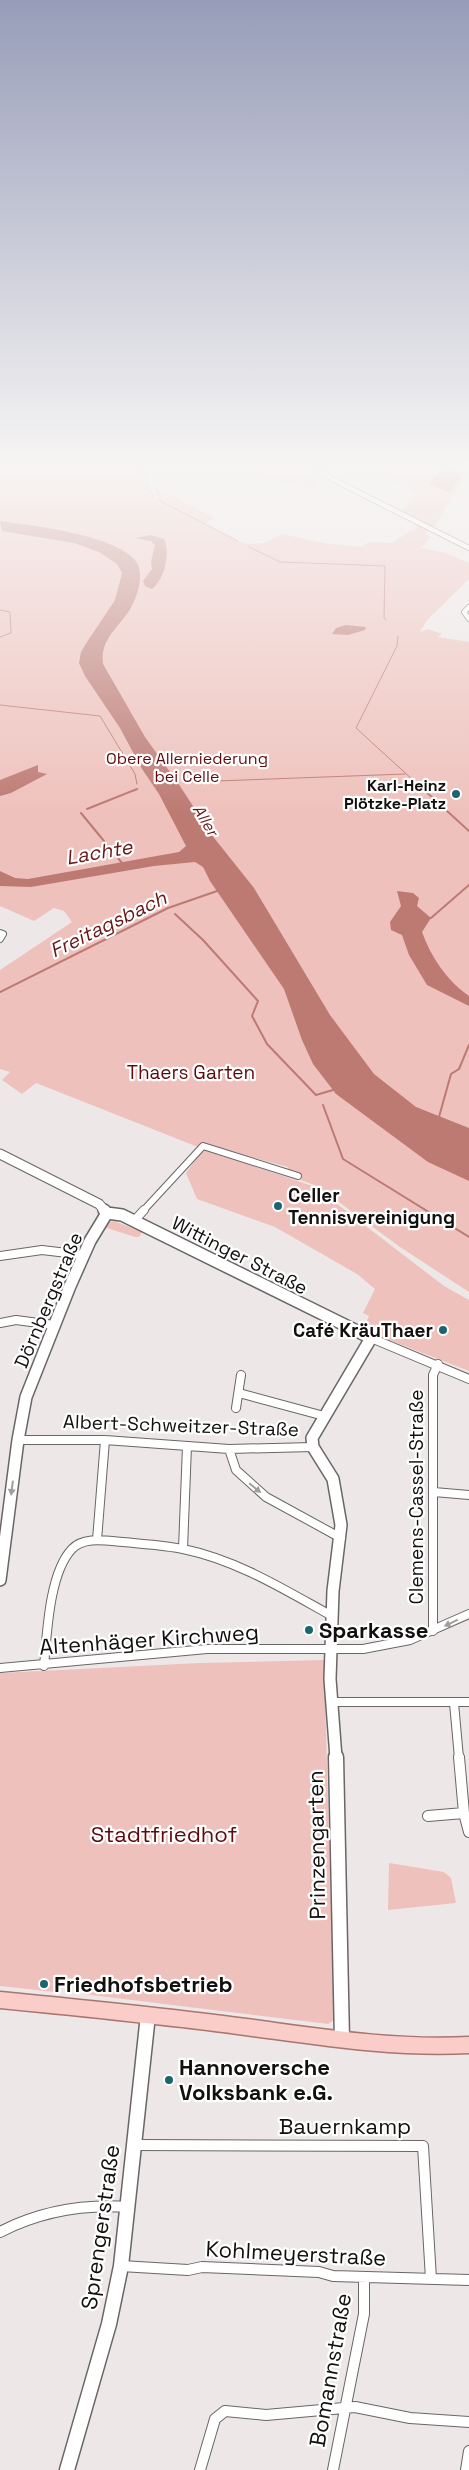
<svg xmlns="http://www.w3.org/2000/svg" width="469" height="2470" viewBox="0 0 469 2470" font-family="'Space Grotesk',sans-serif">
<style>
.green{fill:#efc1bc}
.water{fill:#bd7a73}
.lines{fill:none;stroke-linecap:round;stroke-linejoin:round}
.stream-far1{stroke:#bd7a73;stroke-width:1}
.stream{stroke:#bd7a73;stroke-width:2}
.street-far3-casing{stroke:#6a6665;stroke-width:6}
.street-far2-casing{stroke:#6a6665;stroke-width:8}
.street-far1-casing{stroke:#6a6665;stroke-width:10}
.street-casing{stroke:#6a6665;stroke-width:12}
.secondary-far2-casing{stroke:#6a6665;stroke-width:11}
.secondary-far1-casing{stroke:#6a6665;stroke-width:14}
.secondary-casing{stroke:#6a6665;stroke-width:17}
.primary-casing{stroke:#a87570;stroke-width:19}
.street-far3{stroke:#fff;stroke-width:4.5}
.street-far2{stroke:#fff;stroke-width:6}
.street-far1{stroke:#fff;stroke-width:8}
.street{stroke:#fff;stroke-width:10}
.secondary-far2{stroke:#fff;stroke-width:9}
.secondary-far1{stroke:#fff;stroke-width:11}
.secondary{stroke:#fff;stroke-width:14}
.primary{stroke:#fbcdc8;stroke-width:16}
.oneway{fill:#a09f9f}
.poi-dot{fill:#1a666f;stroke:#fff;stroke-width:2}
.labels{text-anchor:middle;stroke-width:4.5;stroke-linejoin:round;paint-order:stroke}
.far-park-label{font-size:16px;fill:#5e0a0d;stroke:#fff}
.far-poi-label{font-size:16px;font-weight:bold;fill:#11100f;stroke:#fff;text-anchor:end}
.far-water-label{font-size:16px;font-style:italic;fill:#681616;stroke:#fff}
.park-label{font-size:19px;fill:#5e0a0d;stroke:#fff}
.poi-label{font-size:19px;font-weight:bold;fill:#11100f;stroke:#fff;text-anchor:start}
.street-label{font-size:19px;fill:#11100f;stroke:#fff}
.water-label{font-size:20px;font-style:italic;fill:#681616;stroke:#fff}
.near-poi-label{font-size:22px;font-weight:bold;fill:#11100f;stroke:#fff;text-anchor:start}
.near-street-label{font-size:22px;fill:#11100f;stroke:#fff}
.near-park-label{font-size:22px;fill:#5e0a0d;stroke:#fff}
</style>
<rect width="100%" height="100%" fill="#ede8e7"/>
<path class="green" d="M 0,467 L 131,467 L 143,473 L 151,498 L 158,501 L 154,486 L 214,518 L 205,524 L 237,541 L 248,544 L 265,543 L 282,534 L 329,544 L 361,547 L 369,542 L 392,543 L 419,525 L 429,530 L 425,534 L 431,537 L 421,548 L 446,553 L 469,563 L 469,579 L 427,620 L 420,632 L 428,629 L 442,634 L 438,637 L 469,642 L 469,1292 L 400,1247 L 317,1186 L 298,1179 L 298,1173 L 287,1170 L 288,1167 L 212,1147 L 204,1149 L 315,1187 L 444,1286 L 469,1300 L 469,1371 L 363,1330 L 369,1316 L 363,1313 L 375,1289 L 357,1274 L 275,1227 L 197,1199 L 186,1173 L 203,1149 L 36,1083 L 22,1094 L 2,1080 L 10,1072 L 0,1069 L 0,970 L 72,922 L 64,911 L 54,908 L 34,921 L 0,906 Z
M 271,467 L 305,467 L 300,472 L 315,479 L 325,476 L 327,478 L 312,489 L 254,478 Z
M 364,467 L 444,467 L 467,474 L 433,529 L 401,512 L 416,493 Z
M 114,1221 L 142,1232 L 139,1237 L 135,1237 L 107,1228 L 102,1232 L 109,1222 Z
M 324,1660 L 334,2020 L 328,2024 L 83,1994 L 84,1979 L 57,1978 L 55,1992 L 0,1986 L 0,1673 L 200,1663 Z
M 389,1863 L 444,1872 L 451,1878 L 456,1903 L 388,1910 Z"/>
<path class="water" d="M 450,470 L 463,474 L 450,493 L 429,484 L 440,472 Z
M 0,521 C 34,526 112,534 135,560 C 146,573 137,598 129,611 C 117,629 100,640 103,664 L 145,737 L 178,783 L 211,834 L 254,888 L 330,1015 L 374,1074 L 416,1107 L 469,1128 L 469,1181 L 428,1162 L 336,1094 L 313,1064 L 302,1040 L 284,989 L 210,881 L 203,867 L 195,862 L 154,866 L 31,887 L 0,886 L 0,871 L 15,878 L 28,879 L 179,852 L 186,846 L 159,794 L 142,769 L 120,728 L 85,676 L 79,663 L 81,652 L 87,642 L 115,600 L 122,573 L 117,564 L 99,552 L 74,543 L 2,531 Z
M 151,535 L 164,539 C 171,553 164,580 152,589 L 145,586 L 143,581 L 152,569 L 151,562 L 155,545 L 151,541 L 135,538 Z
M 346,625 L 366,627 L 365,630 L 348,635 L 332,634 L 336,628 Z
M 38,765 L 38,772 L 47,774 L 11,793 L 0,796 L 0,780 Z
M 397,891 L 413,893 L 419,898 L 417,906 L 431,918 L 422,932 C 431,957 447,981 469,996 L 469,1006 L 427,985 L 409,955 L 402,935 L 391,930 L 390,922 L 401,906 Z"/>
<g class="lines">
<path class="stream-far1" d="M 133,467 L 143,473 L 154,499
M 158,500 L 238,541
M 249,547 L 280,562 L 385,566 L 384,618 L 386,620
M 0,610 L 10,612 L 11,633 L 0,637
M 398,636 L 397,646 L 356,728 L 425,791
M 0,705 L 100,716 L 135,774 L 137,784
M 190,782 L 405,774
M 134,791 L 138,789"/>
<path class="stream" d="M 423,789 L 469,831
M 87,809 L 137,789
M 81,813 L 122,863
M 175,914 L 203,940 L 258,1001 L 252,1016 L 267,1044 L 316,1095 L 333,1090
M 431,918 L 469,885
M 0,992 L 168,908 L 220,890
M 323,1105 L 343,1159 L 469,1237
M 439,1117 L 451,1074 L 459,1069 L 469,1045"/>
<g class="street-far3-casing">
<path id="street-far3" d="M 317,467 L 332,479 L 469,548
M 469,607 L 464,612 L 469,619"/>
</g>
<g class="street-far2-casing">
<path id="street-far2" d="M 0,933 L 3,934 L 0,939
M 143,1211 L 203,1146 L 298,1176"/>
</g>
<g class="street-far1-casing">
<path id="street-far1" d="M 134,1221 L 144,1210
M 0,1256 L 42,1250 L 84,1255
M 0,1323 L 16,1320 L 54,1325
M 371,1338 L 469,1379
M 239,1393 L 324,1416
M 236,1408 L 241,1375
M 18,1440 L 105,1440 L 229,1449 L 313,1447
M 229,1449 L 236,1470 L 266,1497 L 341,1538
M 434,1492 L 469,1495
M 97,1540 L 105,1440
M 183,1549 L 187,1446
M 433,1631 L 433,1375 L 438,1364
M 44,1666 C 47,1634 49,1573 72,1549 C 84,1536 107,1541 123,1542 C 143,1544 164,1545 183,1549 C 237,1560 285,1590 332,1616
M 0,1668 L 207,1649 L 363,1649 L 410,1640 L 469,1614
M 331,1702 L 469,1702
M 454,1703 L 459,1758"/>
</g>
<g class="street-casing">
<path id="street" d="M 459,1757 L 464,1813 L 469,1832
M 428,1816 L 464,1813
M 135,2145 L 423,2146 L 431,2279
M 0,2232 C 41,2211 83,2204 128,2207
M 121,2266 L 188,2270 L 202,2267 L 319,2272 L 333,2276 L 469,2280
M 200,2470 L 215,2419 L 225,2411 L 266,2415 L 355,2407 L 410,2418 L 469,2422
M 333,2470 L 364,2314 L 364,2277
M 466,2470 L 469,2451"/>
</g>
<g class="secondary-far2-casing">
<path id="secondary-far2" d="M 0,1154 L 99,1204 L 105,1211"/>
</g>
<g class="secondary-far1-casing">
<path id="secondary-far1" d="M 104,1210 L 107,1213
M 107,1213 L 122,1215 L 371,1338 L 312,1438 L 313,1447 L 333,1479 L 341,1525 L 333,1591 L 330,1679 L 336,1758
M 0,1580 L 18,1440 L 26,1397 L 70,1286 L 90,1241 L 107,1213"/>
</g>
<g class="secondary-casing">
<path id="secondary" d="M 336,1757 L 342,2040
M 67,2470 L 109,2324 L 121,2266 L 148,2015"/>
</g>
<g class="primary-casing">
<path id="primary" d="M 0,2000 C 82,2008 164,2016 246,2027 C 321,2037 393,2049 469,2045"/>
</g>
<use href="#street-far3" class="street-far3"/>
<use href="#street-far2" class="street-far2"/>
<use href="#street-far1" class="street-far1"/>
<use href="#street" class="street"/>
<use href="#secondary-far2" class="secondary-far2"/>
<use href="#secondary-far1" class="secondary-far1"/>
<use href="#secondary" class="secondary"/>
<use href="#primary" class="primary"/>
</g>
<defs><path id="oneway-solid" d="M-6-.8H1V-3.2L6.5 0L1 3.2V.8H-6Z" transform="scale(1.25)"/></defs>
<g class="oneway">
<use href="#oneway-solid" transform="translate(12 1488) rotate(97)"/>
<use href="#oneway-solid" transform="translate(255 1488) rotate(39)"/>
<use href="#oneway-solid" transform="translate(451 1623) rotate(154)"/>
</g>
<linearGradient id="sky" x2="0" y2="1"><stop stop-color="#979db9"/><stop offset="0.57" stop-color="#f7f5f4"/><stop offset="1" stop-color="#f7f5f4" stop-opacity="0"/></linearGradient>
<rect width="469" height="813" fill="url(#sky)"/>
<g class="poi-dot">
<circle cx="456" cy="794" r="5"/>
<circle cx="278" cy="1206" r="5"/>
<circle cx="443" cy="1330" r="5"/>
<circle cx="309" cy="1630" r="5"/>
<circle cx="44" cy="1984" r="5"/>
<circle cx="169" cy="2080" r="5"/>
</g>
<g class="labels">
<g class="far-park-label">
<text x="187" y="764">Obere Allerniederung<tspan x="187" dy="18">bei Celle</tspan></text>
</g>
<g class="far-poi-label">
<text x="446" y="791">Karl-Heinz<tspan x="446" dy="18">Plötzke-Platz</tspan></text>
</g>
<g class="far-water-label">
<text transform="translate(206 820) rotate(59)" y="6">Aller</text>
</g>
<g class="park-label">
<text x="191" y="1079">Thaers Garten</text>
</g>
<g class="poi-label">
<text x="288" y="1202">Celler<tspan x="288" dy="22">Tennisvereinigung</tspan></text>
<text x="433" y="1337" text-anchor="end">Café KräuThaer</text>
</g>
<g class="street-label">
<text transform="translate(240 1255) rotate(27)" y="7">Wittinger Straße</text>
<text transform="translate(48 1300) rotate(-67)" y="7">Dörnbergstraße</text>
<text transform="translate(181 1425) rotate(2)" y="7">Albert-Schweitzer-Straße</text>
<text transform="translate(416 1497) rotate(-90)" y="7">Clemens-Cassel-Straße</text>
</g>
<g class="water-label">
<text transform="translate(99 852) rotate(-10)" y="7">Lachte</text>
<text transform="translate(108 924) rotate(-26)" y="7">Freitagsbach</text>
</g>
<g class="near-poi-label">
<text x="319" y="1638">Sparkasse</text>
<text x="54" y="1992">Friedhofsbetrieb</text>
<text x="179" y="2075">Hannoversche<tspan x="179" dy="25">Volksbank e.G.</tspan></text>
</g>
<g class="near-street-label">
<text transform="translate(149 1639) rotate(-4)" y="8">Altenhäger Kirchweg</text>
<text transform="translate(316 1845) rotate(-91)" y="8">Prinzengarten</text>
<text x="345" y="2134">Bauernkamp</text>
<text transform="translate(100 2227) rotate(-82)" y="8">Sprengerstraße</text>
<text transform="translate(296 2253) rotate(3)" y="8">Kohlmeyerstraße</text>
<text transform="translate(330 2370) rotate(-80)" y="8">Bomannstraße</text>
</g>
<g class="near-park-label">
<text x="164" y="1842">Stadtfriedhof</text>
</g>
</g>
</svg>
